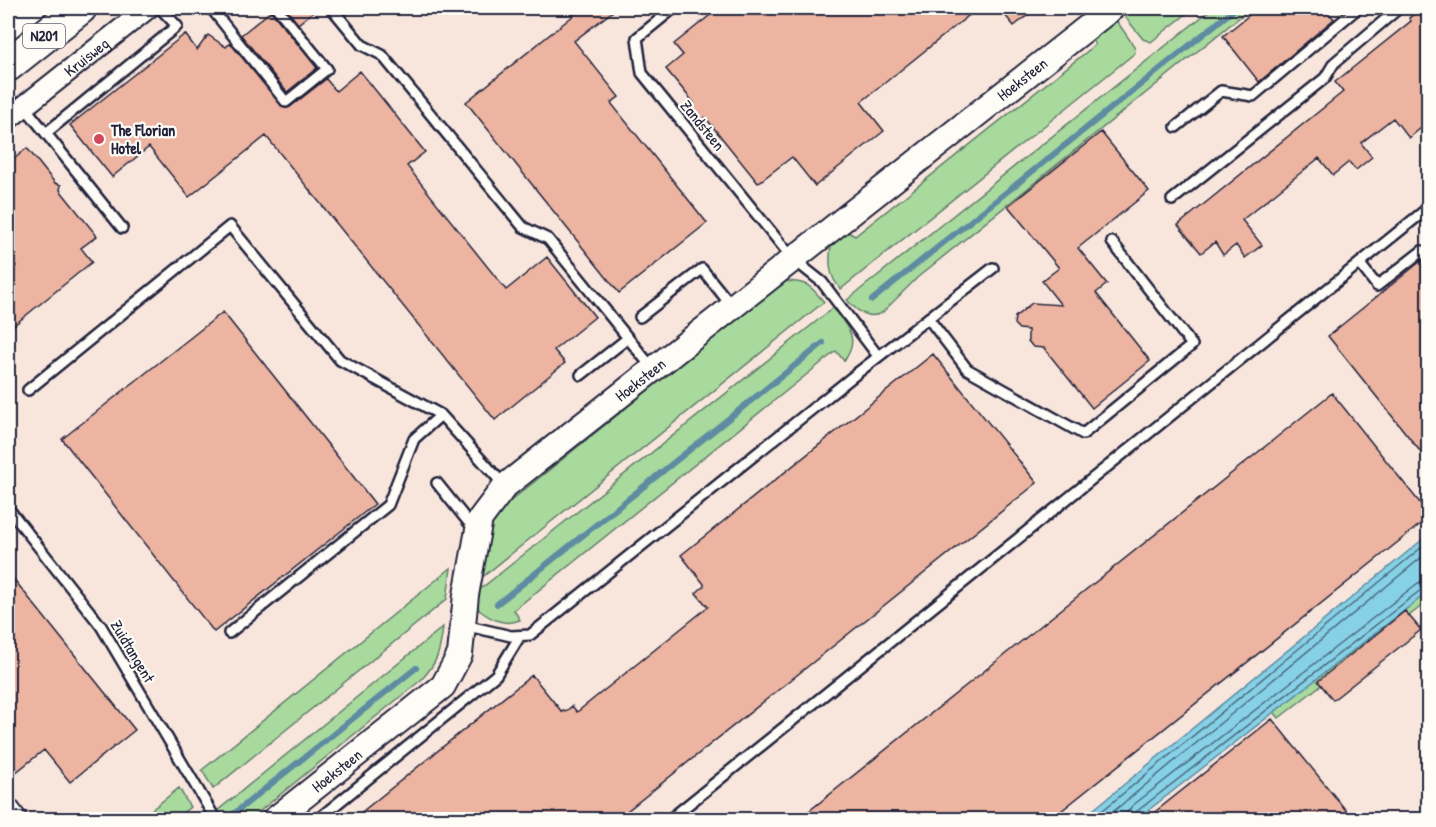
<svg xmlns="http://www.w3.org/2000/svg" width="1436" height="827" viewBox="0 0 1436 827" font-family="'Patrick Hand',sans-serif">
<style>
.built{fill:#f8e6dd}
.green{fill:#a7da9c;stroke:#647e6c;stroke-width:1.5}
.water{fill:#86d1e6;stroke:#5e8ba2;stroke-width:1.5}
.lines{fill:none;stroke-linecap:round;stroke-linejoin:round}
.shore{stroke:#4a687f;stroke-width:1.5}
.stream{stroke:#5e8ba2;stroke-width:6}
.building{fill:#ecb4a1;stroke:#22223b;stroke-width:1.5}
.service-casing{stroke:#22223b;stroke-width:14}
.minor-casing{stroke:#22223b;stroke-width:24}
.tertiary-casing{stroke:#22223b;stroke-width:28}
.trunk-casing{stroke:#22223b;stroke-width:36}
.service{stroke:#fdfcf7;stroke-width:9}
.minor{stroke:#fdfcf7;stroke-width:20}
.tertiary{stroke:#fdfcf7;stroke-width:24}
.trunk{stroke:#fdfcf7;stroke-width:32}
.poi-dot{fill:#d1495b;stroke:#fdfcf7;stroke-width:2}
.labels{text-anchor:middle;stroke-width:4.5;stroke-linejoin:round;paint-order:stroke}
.shield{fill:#fdfcf7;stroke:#646373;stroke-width:1.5}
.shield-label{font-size:15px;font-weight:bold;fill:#22223b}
.street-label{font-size:16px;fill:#22223b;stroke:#fdfcf7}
.poi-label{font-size:16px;font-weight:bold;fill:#22223b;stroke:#fdfcf7;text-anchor:start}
</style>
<rect width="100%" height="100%" fill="#fdfcf7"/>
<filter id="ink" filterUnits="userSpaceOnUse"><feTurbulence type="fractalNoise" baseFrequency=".0167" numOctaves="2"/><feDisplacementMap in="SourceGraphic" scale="12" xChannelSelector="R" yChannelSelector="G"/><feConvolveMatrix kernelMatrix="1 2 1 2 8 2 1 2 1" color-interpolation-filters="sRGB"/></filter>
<g filter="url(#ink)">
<path class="built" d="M 51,8 L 1428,8 L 1428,819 L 8,820 L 8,42 Z"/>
<path class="green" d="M 1127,8 L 1194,8 L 1151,42 L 1143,39 L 1121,12 Z
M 1213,8 L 1251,8 L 918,277 L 882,313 C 867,320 857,311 847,300 Z
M 1114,17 L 1134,46 L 1135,53 L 841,289 C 828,277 829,260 831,244 L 848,232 L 855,236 L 1095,45 L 1090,37 Z
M 784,281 C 808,282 809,284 824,302 L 480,579 L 493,515 Z
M 833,308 C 847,326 861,339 844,361 L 836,351 L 514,610 L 520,620 C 505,626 492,620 479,610 L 477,601 L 478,591 Z
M 451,568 L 447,599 L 213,789 L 202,770 Z
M 1428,592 L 1428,601 L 1279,718 L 1274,712 Z
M 443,627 C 440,652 438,662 421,680 L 250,819 L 206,820 Z
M 179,788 L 190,807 L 175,819 L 140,819 Z"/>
<path class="water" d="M 1428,535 L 1428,592 L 1137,819 L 1082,819 Z"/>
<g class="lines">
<path class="shore" d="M 1091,820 L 1428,542
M 1103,820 L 1428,552
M 1126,820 L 1127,813 L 1132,806 L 1418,583 L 1428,580
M 1134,820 L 1136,812 L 1422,589 L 1428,588"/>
<path class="stream" d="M 872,300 L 1236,8
M 497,604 L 823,343
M 226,820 L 416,668"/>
</g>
<path class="building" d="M 285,8 L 318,8 L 298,24 Z
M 568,8 L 617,8 L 574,41 L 619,97 L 611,103 L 707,223 L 619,293 L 466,102 L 574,15 Z
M 719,8 L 978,8 L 861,102 L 884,131 L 815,186 L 792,157 L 758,183 L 705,117 L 696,124 L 685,110 L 694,103 L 666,69 L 683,55 L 674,44 Z
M 999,8 L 1037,8 L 1014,26 Z
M 1258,8 L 1324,8 L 1334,19 L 1259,82 L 1223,36 Z
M 1422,8 L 1428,8 L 1428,122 L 1409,138 L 1393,118 L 1361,143 L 1372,157 L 1356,170 L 1349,162 L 1333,175 L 1319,158 L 1242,220 L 1262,245 L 1245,258 L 1236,245 L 1223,255 L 1215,242 L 1201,253 L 1178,225 L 1343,92 L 1335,82 L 1411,21 L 1409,18 Z
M 271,11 L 317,68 L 287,92 L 241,35 Z
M 185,34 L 197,50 L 208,35 L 226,47 L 230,43 L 284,108 L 290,107 L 326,79 L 336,91 L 360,71 L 425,152 L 407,166 L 506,290 L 547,257 L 595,317 L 554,350 L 565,363 L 495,420 L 266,136 L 189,197 L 149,147 L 112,177 L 70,125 Z
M 1101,132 L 1149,191 L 1078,248 L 1107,284 L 1096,293 L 1150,361 L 1092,408 L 1044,348 L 1033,347 L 1028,341 L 1028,330 L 1019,329 L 1014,324 L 1015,317 L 1032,303 L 1061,305 L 1042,281 L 1059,268 L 1008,206 Z
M 27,148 L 55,183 L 61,185 L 60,190 L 97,236 L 81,248 L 92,262 L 8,330 L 8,273 L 16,266 L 8,256 L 8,164 Z
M 1421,261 L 1428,271 L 1428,461 L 1328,336 Z
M 223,312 L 375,504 L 214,632 L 62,439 Z
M 933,354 L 1037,483 L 617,819 L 353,819 L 532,675 L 562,712 L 563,710 L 565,712 L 572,706 L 577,712 L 708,607 L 696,593 L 704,586 L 704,584 L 681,555 Z
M 1332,393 L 1428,513 L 1428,518 L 1051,819 L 799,819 Z
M 8,572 L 135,730 L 70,782 L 44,750 L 15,773 L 8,764 Z
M 1405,611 L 1421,630 L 1333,700 L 1318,681 Z
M 1272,719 L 1353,819 L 1146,819 Z"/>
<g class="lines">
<g class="service-casing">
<path id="service" d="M 211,8 L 286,102 L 327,69 L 277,8
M 674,8 L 637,38 L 642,73 L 793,259 L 822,282 L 878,356
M 334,11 L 362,45 L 382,55 L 523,227 L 548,239 L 653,369
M 24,106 L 122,228
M 1176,127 L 1221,91 L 1253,96 L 1358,8
M 46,133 L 177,26 L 160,8
M 1172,200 L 1325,78 L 1334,63 L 1399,8
M 1360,264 L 1377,286 L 1422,251 L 1428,258
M 640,317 L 702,269 L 731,305
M 928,318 L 967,369 L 1083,434 L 1192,345 L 1112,242
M 581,375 L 628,338
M 28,390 L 230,226 L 340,360 L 441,415 L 503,484
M 437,483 L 469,523
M 8,508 L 101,626 L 216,820
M 464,625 L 511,636 L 530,635 L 856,374 L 993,268
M 229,633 L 388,505 L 414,439 L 441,415
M 317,820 L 496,675 L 520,636
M 669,820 L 1428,208"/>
</g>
<g class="minor-casing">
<g id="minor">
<path id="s1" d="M 8,119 L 148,8"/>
<path d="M 8,808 L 17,820"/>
</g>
</g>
<g class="tertiary-casing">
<g id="tertiary">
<path id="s2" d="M 274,820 L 443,686 L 460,654 L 466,595 L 480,519 L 505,486 L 1112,8"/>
</g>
</g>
<g class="trunk-casing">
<path id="trunk" d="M 8,65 L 80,8"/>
</g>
<use href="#service" class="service"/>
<use href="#minor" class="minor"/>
<use href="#tertiary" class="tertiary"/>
<use href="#trunk" class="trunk"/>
</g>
</g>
<circle class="poi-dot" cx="99" cy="139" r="6"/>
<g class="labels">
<rect class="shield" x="23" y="24" width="42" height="24" rx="4.5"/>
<g class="shield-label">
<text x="44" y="41">N201</text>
</g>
<g class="street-label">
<text dy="6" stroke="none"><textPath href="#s1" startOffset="100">Kruisweg</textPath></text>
<text dy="6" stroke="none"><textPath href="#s2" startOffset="1088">Hoeksteen</textPath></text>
<text transform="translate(703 125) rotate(51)" y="6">Zandsteen</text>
<text dy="6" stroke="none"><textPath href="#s2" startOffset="602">Hoeksteen</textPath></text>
<text transform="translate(133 651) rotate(59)" y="6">Zuidtangent</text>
<text dy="6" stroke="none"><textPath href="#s2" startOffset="80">Hoeksteen</textPath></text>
</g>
<g class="poi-label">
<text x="111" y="136">The Florian<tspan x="111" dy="18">Hotel</tspan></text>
</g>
</g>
<rect width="1436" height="827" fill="none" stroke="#fdfcf7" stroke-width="30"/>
<rect x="15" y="15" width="1406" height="797" fill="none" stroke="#22223b" stroke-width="2" filter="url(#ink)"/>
</svg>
